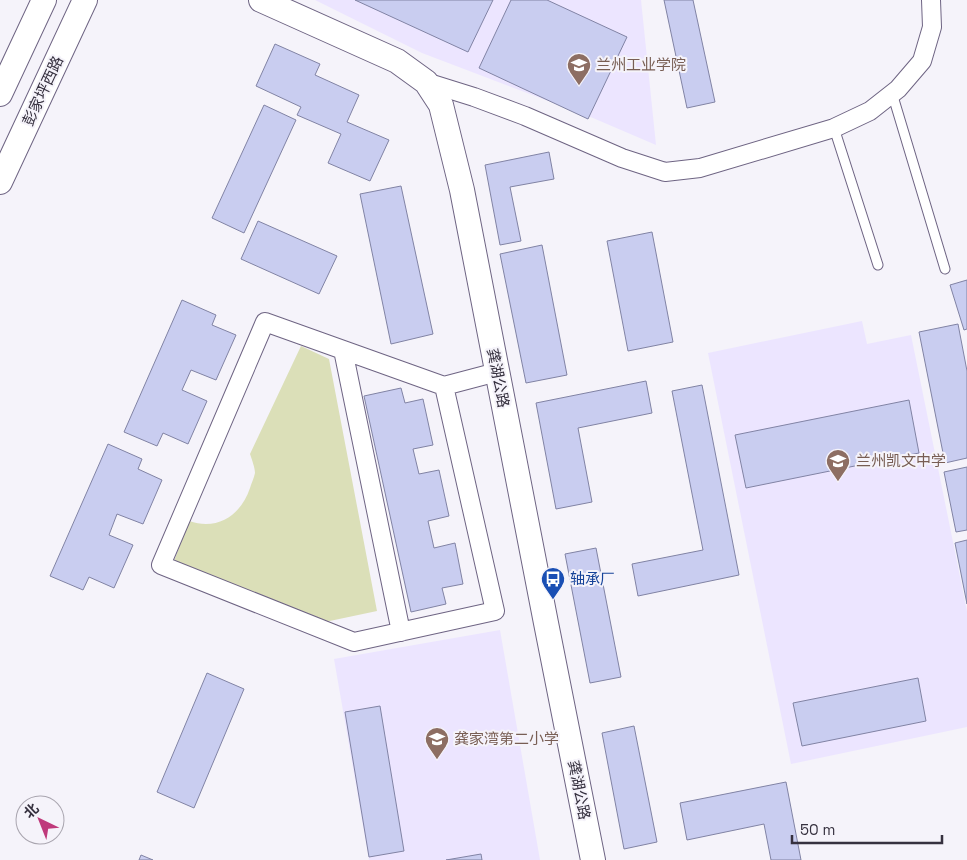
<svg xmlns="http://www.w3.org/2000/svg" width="967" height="860" viewBox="0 0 967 860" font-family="'Space Grotesk','Noto Sans SC',sans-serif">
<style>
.built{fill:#ece5ff}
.green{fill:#dbdfb8}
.building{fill:#c9cdf0;stroke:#8183a4}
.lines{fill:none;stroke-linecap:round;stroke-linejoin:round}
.lane-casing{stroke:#6e6483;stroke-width:11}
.street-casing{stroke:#6e6483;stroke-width:20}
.secondary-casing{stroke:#6e6483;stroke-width:26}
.lane{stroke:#fff;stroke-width:9}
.street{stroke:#fff;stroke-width:18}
.secondary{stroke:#fff;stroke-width:24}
.labels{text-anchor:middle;stroke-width:4;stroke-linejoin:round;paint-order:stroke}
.education-label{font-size:15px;fill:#785e54;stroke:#f5f3fa;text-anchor:start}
.street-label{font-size:15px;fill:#36313f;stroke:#f5f3fa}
.transit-label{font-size:15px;fill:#164399;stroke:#f5f3fa;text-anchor:start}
</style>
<rect width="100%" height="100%" fill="#f5f3fa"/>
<path class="built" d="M 315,0 L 641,0 L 656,145 L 593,118 L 422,53 Z
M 862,321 L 867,344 L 911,335 L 967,611 L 967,727 L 791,764 L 708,353 Z
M 500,630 L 540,860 L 369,860 L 334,659 Z"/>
<path class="green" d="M 301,346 L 329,359 L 377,611 L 325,622 L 174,561 L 189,521 C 218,531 241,515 250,488 C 251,484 254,478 255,473 C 255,468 252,460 250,454 Z"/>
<path class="building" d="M 355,0 L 493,0 L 468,52 Z
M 511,0 L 547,0 L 627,37 L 588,119 L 479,68 Z
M 664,0 L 693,0 L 715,102 L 687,108 Z
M 275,44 L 320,64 L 315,75 L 359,95 L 347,122 L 389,140 L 370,181 L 328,163 L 341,134 L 297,115 L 301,107 L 256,86 Z
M 264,105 L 296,120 L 244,233 L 212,218 Z
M 549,152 L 554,179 L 510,187 L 521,241 L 500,245 L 485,165 Z
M 401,186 L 433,334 L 391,344 L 360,194 Z
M 258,221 L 337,256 L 319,294 L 241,259 Z
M 652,232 L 673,342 L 628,351 L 607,241 Z
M 542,245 L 567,375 L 526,383 L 500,254 Z
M 967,280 L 967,329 L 964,330 L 950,285 Z
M 182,300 L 216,315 L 212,325 L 236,335 L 216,380 L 191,370 L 182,390 L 207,401 L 188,444 L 163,433 L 157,446 L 124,432 Z
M 958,324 L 967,371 L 967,458 L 945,463 L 919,332 Z
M 646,381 L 652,413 L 578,428 L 592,502 L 556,509 L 536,403 Z
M 702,385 L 739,575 L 638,596 L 632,564 L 703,550 L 672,391 Z
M 401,388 L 405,403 L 423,399 L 433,445 L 413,449 L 419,474 L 439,470 L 449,516 L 428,521 L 434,548 L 455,543 L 463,584 L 442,588 L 446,604 L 411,612 L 364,396 Z
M 909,400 L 919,453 L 746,488 L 735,435 Z
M 108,444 L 142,459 L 138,469 L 162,480 L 143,524 L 117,514 L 109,535 L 133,545 L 114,588 L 89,577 L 83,590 L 50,576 Z
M 967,467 L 967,530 L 956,532 L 944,472 Z
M 967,540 L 967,604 L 955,543 Z
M 596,548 L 621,677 L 590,683 L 565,554 Z
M 207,673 L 244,689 L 194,808 L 157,792 Z
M 918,678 L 926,721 L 802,746 L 793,703 Z
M 380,706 L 404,851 L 369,857 L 345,712 Z
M 634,726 L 657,842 L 624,849 L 602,733 Z
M 786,782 L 801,860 L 771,860 L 764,824 L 687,840 L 680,803 Z
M 481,854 L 482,860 L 446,860 Z
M 141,855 L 153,860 L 139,860 Z"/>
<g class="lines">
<g class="lane-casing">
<path id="lane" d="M 892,93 L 945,269
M 834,128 L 878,265"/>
</g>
<g class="street-casing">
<path id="street" d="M 426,82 L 474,97 L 525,116 L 622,158 L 665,172 L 700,168 L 834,128 L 870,111 L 898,89 L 922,61 L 932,27 L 931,0
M 343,350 L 401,632
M 444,386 L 495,611 L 354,642 L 161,565 L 265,322 L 444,386 L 497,372"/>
</g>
<g class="secondary-casing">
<path id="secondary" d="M 261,0 L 397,61 L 426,82 L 441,105 L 462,190 L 546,623 L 593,860
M 0,94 L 44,0
M 0,182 L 85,0"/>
</g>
<use href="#lane" class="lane"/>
<use href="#street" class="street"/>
<use href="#secondary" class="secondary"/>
</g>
<defs>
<g id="school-pin" transform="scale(1.25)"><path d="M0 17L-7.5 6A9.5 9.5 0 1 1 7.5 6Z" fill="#8d6e63" stroke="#f5f3fa"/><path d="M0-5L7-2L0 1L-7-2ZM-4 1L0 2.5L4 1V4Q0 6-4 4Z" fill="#fff"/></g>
<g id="bus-pin" transform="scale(1.25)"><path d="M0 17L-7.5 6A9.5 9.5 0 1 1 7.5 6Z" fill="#1a4fb4" stroke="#f5f3fa"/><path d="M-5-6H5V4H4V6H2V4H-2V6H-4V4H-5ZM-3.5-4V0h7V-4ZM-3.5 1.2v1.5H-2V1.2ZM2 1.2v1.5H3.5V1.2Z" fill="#fff"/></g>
</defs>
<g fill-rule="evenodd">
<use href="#school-pin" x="579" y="65"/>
<use href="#school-pin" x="838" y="461"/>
<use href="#bus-pin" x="553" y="579"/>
<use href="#school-pin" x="437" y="739"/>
</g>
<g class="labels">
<g class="education-label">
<text x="596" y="70">兰州工业学院</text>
<text x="856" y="466">兰州凯文中学</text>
<text x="454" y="744">龚家湾第二小学</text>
</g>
<g class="street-label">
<text transform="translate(43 91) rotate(-65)" y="5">彭家坪西路</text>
<text transform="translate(498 378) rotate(79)" y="5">龚湖公路</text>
<text transform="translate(579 790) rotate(79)" y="5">龚湖公路</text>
</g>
<g class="transit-label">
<text x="570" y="584">轴承厂</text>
</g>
</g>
<g transform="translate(40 820) rotate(317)"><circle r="24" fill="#f5f3fa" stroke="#a9a5af"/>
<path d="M0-4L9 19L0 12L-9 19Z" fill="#bf397b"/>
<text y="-8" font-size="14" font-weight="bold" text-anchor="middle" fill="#36313f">北</text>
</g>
<path d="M792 835v8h150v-8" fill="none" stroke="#36313f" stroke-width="2.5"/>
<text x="800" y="835" font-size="15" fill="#36313f" stroke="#f5f3fa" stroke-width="4" paint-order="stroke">50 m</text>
</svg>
